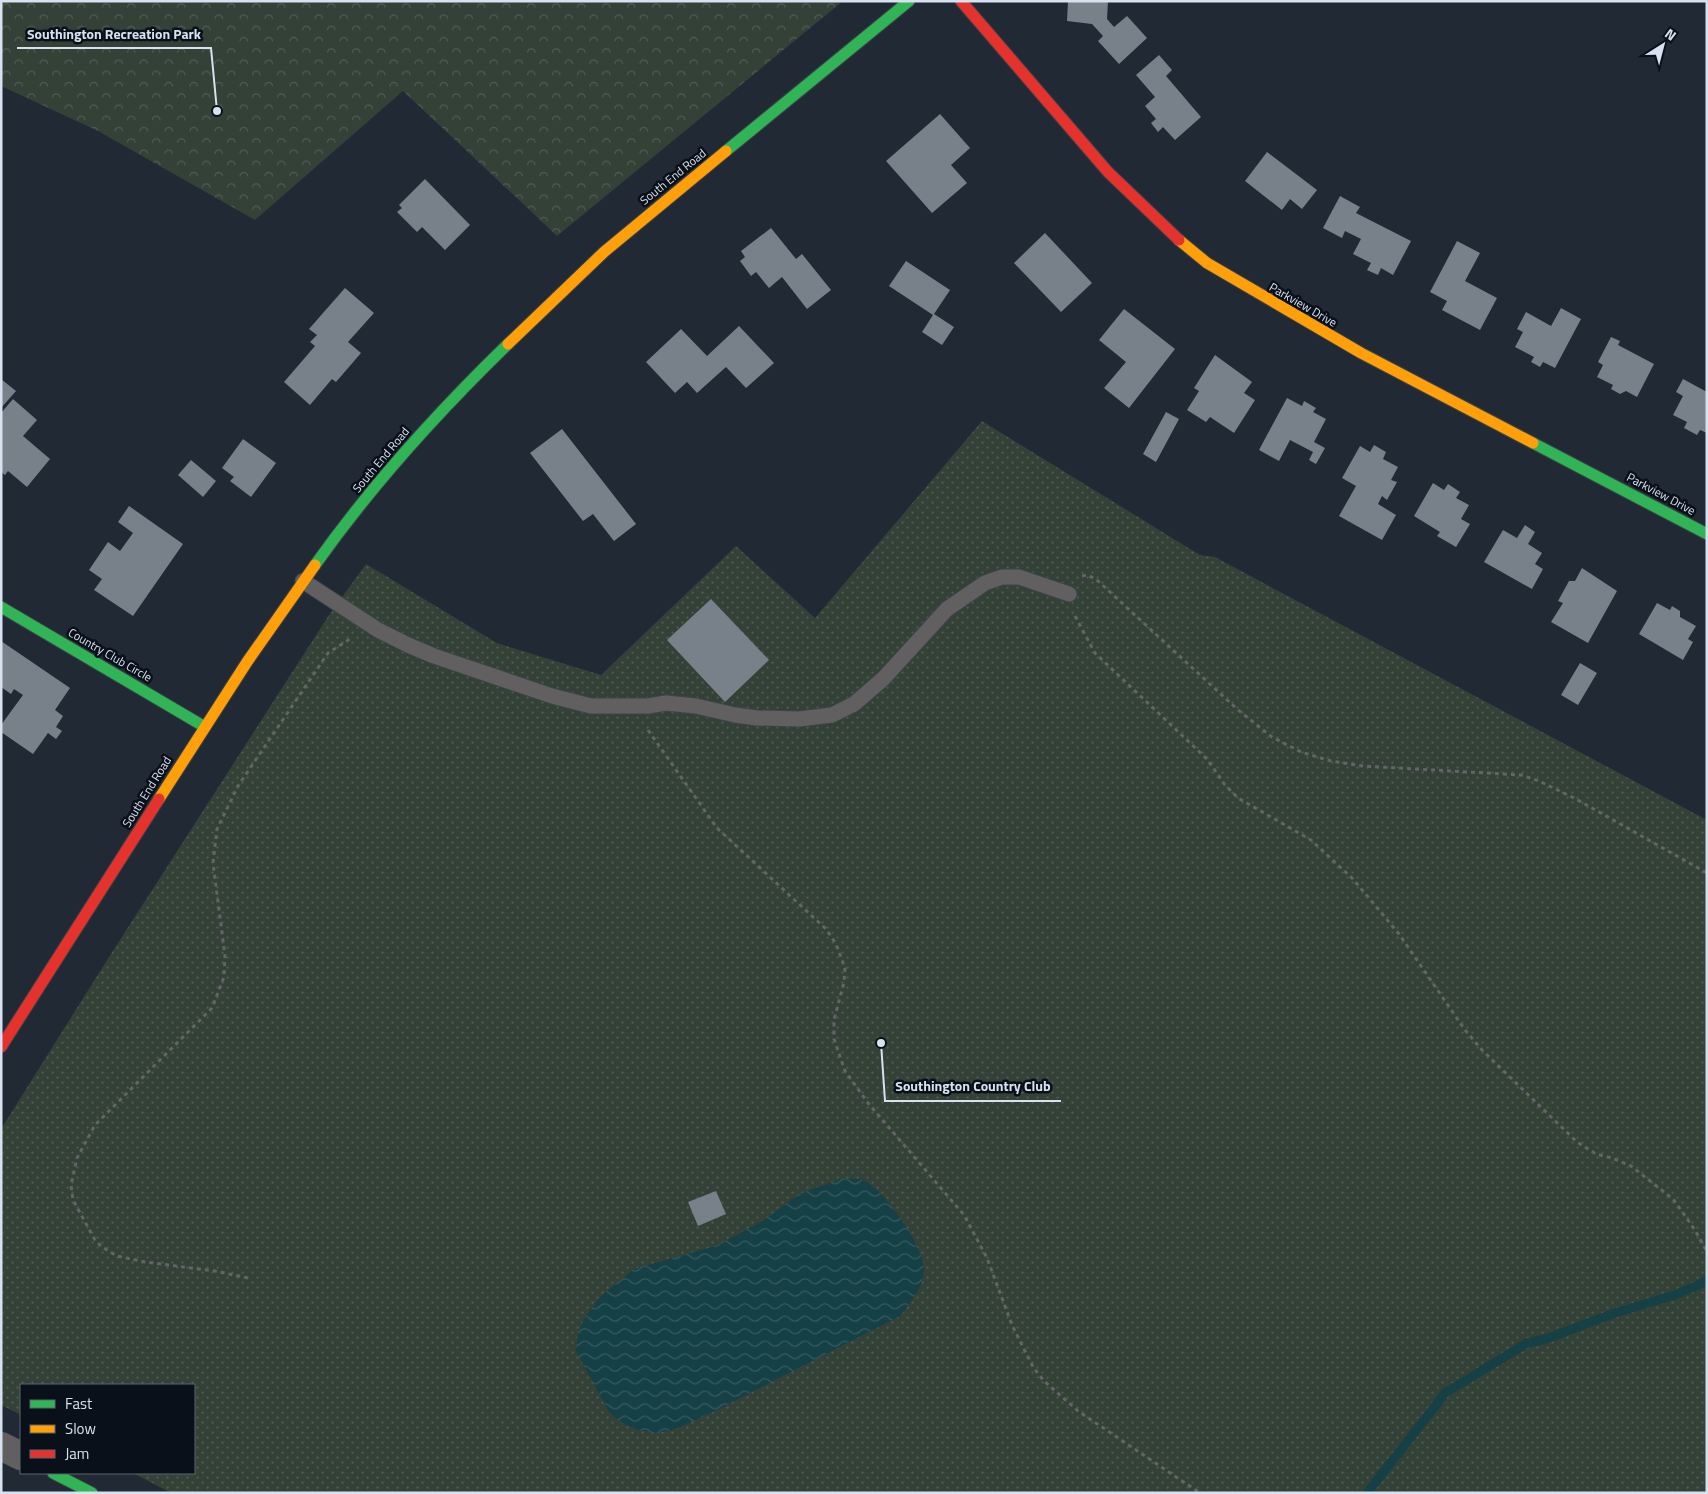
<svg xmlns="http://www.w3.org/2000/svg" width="1708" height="1494" viewBox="0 0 1708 1494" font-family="'Titillium Web',sans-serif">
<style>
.grass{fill:url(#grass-dots)}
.park{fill:url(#park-crowns)}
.water{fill:url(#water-waves)}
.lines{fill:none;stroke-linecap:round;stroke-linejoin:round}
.stream{stroke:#154045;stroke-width:9}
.building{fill:#78808a}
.lane-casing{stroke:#3c444c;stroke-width:17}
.street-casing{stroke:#3c444c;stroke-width:29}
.fast-casing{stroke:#3c444c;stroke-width:13}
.slow-casing{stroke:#3c444c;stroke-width:13}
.jam-casing{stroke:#3c444c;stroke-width:13}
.path{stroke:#626467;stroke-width:3;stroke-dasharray:4 4;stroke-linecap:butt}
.lane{stroke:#615f5f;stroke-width:15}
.street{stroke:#615f5f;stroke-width:28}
.fast{stroke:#30b455;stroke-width:11}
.slow{stroke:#ff9f0a;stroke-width:11}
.jam{stroke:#e5322d;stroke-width:11}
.labels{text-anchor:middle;stroke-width:5;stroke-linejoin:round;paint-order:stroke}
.street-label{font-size:12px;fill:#d7e1ef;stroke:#0a1019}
.leader{fill:none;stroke:#d7e1ef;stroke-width:2}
.callout-dot{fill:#d7e1ef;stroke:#0a1019;stroke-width:2}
.callout-label{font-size:14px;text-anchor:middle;font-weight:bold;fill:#d7e1ef;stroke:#0a1019;stroke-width:5;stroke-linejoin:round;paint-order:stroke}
</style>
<defs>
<pattern id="grass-dots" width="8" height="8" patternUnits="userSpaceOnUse" patternTransform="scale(1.25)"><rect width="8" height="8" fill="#334137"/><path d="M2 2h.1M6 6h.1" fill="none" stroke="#505c54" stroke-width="1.8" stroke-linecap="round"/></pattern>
<pattern id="park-crowns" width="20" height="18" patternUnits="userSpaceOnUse" patternTransform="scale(1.25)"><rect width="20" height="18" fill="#334137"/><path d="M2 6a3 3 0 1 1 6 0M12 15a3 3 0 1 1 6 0" fill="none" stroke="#505c54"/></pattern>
<pattern id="water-waves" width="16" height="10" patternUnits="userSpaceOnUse" patternTransform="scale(1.25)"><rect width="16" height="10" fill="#154045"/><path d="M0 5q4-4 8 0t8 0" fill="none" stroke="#365b60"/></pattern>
</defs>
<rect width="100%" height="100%" fill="#212934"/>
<path class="grass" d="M 982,421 L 1200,555 L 1215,557 L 1707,820 L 1707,1493 L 171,1493 L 133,1473 L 194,1473 L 194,1385 L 21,1385 L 21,1415 L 1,1405 L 1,1129 L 109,957 L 329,615 L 366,564 L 497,643 L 601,675 L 736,546 L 815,618 Z"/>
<path class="park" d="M 1,1 L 843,1 L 557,236 L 403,91 L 255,220 L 98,131 L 1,86 Z"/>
<path class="water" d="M 841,1179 C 849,1179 858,1178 864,1181 C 885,1190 923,1246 924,1268 C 924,1287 911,1302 900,1316 L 715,1411 L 678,1428 L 658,1433 L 638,1430 L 622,1423 L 609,1412 L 576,1351 L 578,1333 L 584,1319 L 600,1297 L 634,1269 L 716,1246 L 763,1221 L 799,1194 Z"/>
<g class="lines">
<path class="stream" d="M 1367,1493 L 1433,1409 L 1445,1393 L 1527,1343 L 1546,1339 L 1615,1313 L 1675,1295 L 1707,1281"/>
</g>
<path class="building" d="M 1068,1 L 1108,1 L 1107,19 L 1114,27 L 1127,16 L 1147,38 L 1119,64 L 1098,41 L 1103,36 L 1092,24 L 1067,21 Z
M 1159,55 L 1172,70 L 1166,76 L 1201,117 L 1175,140 L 1163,127 L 1158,132 L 1151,123 L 1156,119 L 1145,106 L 1155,97 L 1136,75 Z
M 940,114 L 970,148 L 951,165 L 967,183 L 932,213 L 886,161 Z
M 1267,152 L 1317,190 L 1302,209 L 1290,199 L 1282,210 L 1245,181 Z
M 425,179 L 470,225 L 445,250 L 422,227 L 417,232 L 397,212 L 402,208 L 399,205 Z
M 1340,196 L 1360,207 L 1356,213 L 1411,241 L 1393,275 L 1381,268 L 1378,275 L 1367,270 L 1371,263 L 1353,254 L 1361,239 L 1345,231 L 1342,238 L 1323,228 Z
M 771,228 L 796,259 L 802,254 L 831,290 L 807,309 L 782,277 L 769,288 L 756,272 L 751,276 L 740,261 L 745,257 L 741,251 Z
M 1045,233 L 1092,283 L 1061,312 L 1014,263 Z
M 1457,241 L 1480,253 L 1465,281 L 1497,298 L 1480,330 L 1442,310 L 1447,301 L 1430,292 Z
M 906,261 L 950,290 L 934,314 L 954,327 L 942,345 L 922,332 L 933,315 L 889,286 Z
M 345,288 L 374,313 L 348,342 L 361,353 L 336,382 L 332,379 L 310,405 L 284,382 L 315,346 L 310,342 L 317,335 L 309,329 Z
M 1561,308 L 1581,319 L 1555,368 L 1543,362 L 1540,367 L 1531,362 L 1534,357 L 1515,347 L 1523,332 L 1517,329 L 1526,312 L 1551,326 Z
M 1124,309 L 1175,349 L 1129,408 L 1104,388 L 1126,362 L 1099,340 Z
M 739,326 L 774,363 L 746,388 L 726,367 L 697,393 L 687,382 L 675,393 L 646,362 L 681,329 L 707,356 Z
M 1611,337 L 1620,341 L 1618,345 L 1654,364 L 1637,397 L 1626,391 L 1620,394 L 1611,389 L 1613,385 L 1597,377 L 1603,365 L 1598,362 Z
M 1215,355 L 1252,382 L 1244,393 L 1255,400 L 1234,433 L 1210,417 L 1206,422 L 1187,410 L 1199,391 L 1194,388 Z
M 1,379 L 16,391 L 1,408 Z
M 1683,379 L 1707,392 L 1707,433 L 1700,430 L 1697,435 L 1684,428 L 1687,422 L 1673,415 L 1683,396 L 1676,392 Z
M 1287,398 L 1302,406 L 1304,401 L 1316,408 L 1313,412 L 1326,419 L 1314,442 L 1325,448 L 1316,464 L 1309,460 L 1313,452 L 1290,440 L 1279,461 L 1259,450 Z
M 13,399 L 37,420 L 23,436 L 50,459 L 27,487 L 8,471 L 5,475 L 1,472 L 1,413 Z
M 1166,412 L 1179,419 L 1156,462 L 1143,454 Z
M 562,429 L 636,524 L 614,541 L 593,514 L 583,521 L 530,453 Z
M 243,439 L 276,463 L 251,497 L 230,481 L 234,477 L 222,468 Z
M 1374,445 L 1386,452 L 1383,459 L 1398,467 L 1391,480 L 1397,482 L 1387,500 L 1382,496 L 1378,504 L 1396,515 L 1382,540 L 1339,516 L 1356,486 L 1342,478 L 1360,446 L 1370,452 Z
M 191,460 L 216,481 L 203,497 L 178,475 Z
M 1433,483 L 1444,490 L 1448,484 L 1460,492 L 1456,498 L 1469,505 L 1461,519 L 1470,524 L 1456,547 L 1437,536 L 1440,532 L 1414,516 Z
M 129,506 L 183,544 L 133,616 L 94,590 L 102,579 L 89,570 L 108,542 L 120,551 L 133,533 L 118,522 Z
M 1525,525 L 1535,532 L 1528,544 L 1542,553 L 1535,564 L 1543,569 L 1532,589 L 1484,562 L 1503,530 L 1517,538 Z
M 1582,568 L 1617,591 L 1588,643 L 1551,622 L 1563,603 L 1558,601 L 1569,581 L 1575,581 Z
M 711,599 L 769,660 L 725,702 L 667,640 Z
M 1657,603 L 1670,610 L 1672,606 L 1680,611 L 1680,617 L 1696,626 L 1688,639 L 1693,642 L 1683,660 L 1639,634 Z
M 1,641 L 70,688 L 55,710 L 63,716 L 56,727 L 62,731 L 56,739 L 48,733 L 33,754 L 1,732 L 1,725 L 23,695 L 14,689 L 11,694 L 1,687 Z
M 1580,663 L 1597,673 L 1578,705 L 1561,695 Z
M 716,1191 L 726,1214 L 698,1226 L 688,1202 Z"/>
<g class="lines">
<g class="lane-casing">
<path id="lane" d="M 303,581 L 378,630 L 408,645 L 434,656 L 552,696 L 591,706 L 648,706 L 666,703 L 696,706 L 735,715 L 757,718 L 799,719 L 832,715 L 854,704 L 883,679 L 947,609 L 985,583 L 1002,577 L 1019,577 L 1069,594"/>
</g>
<g class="street-casing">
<path id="street" d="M 1,1446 L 21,1456"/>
</g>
<g class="fast-casing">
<path id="fast" d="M 726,151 L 909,1
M 1533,443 L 1707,534
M 315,565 C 371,486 438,412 508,344
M 1,607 L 205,727
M 53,1473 L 92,1493"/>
</g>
<g class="slow-casing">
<path id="slow" d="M 1179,240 L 1207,263 L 1361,353 L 1533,443
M 508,344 L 604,252 L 726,151
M 159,799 L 247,662 L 315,565"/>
</g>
<g class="jam-casing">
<path id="jam" d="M 961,1 L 1108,172 L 1179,240
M 1,1047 L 159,799"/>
</g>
<path class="path" d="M 1082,576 L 1088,575 L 1098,581 L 1237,709 L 1272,737 L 1301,752 L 1331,761 L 1363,766 L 1521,775 L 1539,781 L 1576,799 L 1707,873
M 1075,616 L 1095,653 L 1207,759 L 1225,785 L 1238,798 L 1311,840 L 1353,879 L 1399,934 L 1465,1030 L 1482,1050 L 1577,1142 L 1596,1154 L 1612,1158 L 1631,1166 L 1673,1199 L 1695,1230 L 1707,1252
M 648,730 L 717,828 L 826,929 L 836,944 L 845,968 L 844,982 L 834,1020 L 834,1039 L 845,1071 L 868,1103 L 964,1215 L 987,1258 L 1012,1325 L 1033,1367 L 1044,1381 L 1078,1411 L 1200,1493
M 248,1278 L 215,1271 L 145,1262 L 117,1256 L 102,1247 L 95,1240 L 73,1200 L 71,1185 L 77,1158 L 95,1125 L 212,1008 L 224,977 L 225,956 L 213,863 L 217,829 L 238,786 L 328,653 L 350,639"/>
<use href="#lane" class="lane"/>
<use href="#street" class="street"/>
<use href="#fast" class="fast"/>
<use href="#slow" class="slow"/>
<use href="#jam" class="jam"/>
</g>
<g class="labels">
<g class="street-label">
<text transform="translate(673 177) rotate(-39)" y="4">South End Road</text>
<text transform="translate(1303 305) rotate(30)" y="4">Parkview Drive</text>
<text transform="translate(381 460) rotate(-50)" y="4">South End Road</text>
<text transform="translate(1661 494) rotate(28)" y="4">Parkview Drive</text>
<text transform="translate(110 655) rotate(30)" y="4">Country Club Circle</text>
<text transform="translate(147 792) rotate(-58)" y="4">South End Road</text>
</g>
</g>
<path class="leader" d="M217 111L211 48H17M881 1043L885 1101H1061"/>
<g class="callout-dot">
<circle cx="217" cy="111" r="5"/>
<circle cx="881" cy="1043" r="5"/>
</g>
<g class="callout-label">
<text x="114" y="39">Southington Recreation Park</text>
<text x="973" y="1091">Southington Country Club</text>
</g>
<rect width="1708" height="1494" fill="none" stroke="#d7e1ef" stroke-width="5"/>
<rect x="20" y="1384" width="175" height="90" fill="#0a1019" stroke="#5c646f"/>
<rect x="30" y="1400" width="25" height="8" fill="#30b455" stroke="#5c646f"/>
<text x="65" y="1409" font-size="15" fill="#d7e1ef">Fast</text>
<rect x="30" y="1425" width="25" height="8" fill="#ff9f0a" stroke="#5c646f"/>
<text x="65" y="1434" font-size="15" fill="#d7e1ef">Slow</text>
<rect x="30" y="1450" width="25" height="8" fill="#e5322d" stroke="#5c646f"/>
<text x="65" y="1459" font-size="15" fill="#d7e1ef">Jam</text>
<g transform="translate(1663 45) rotate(36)" stroke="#0a1019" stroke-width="4" paint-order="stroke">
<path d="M0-4L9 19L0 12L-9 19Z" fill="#d7e1ef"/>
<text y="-8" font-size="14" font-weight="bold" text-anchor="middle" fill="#d7e1ef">N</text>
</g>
</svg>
